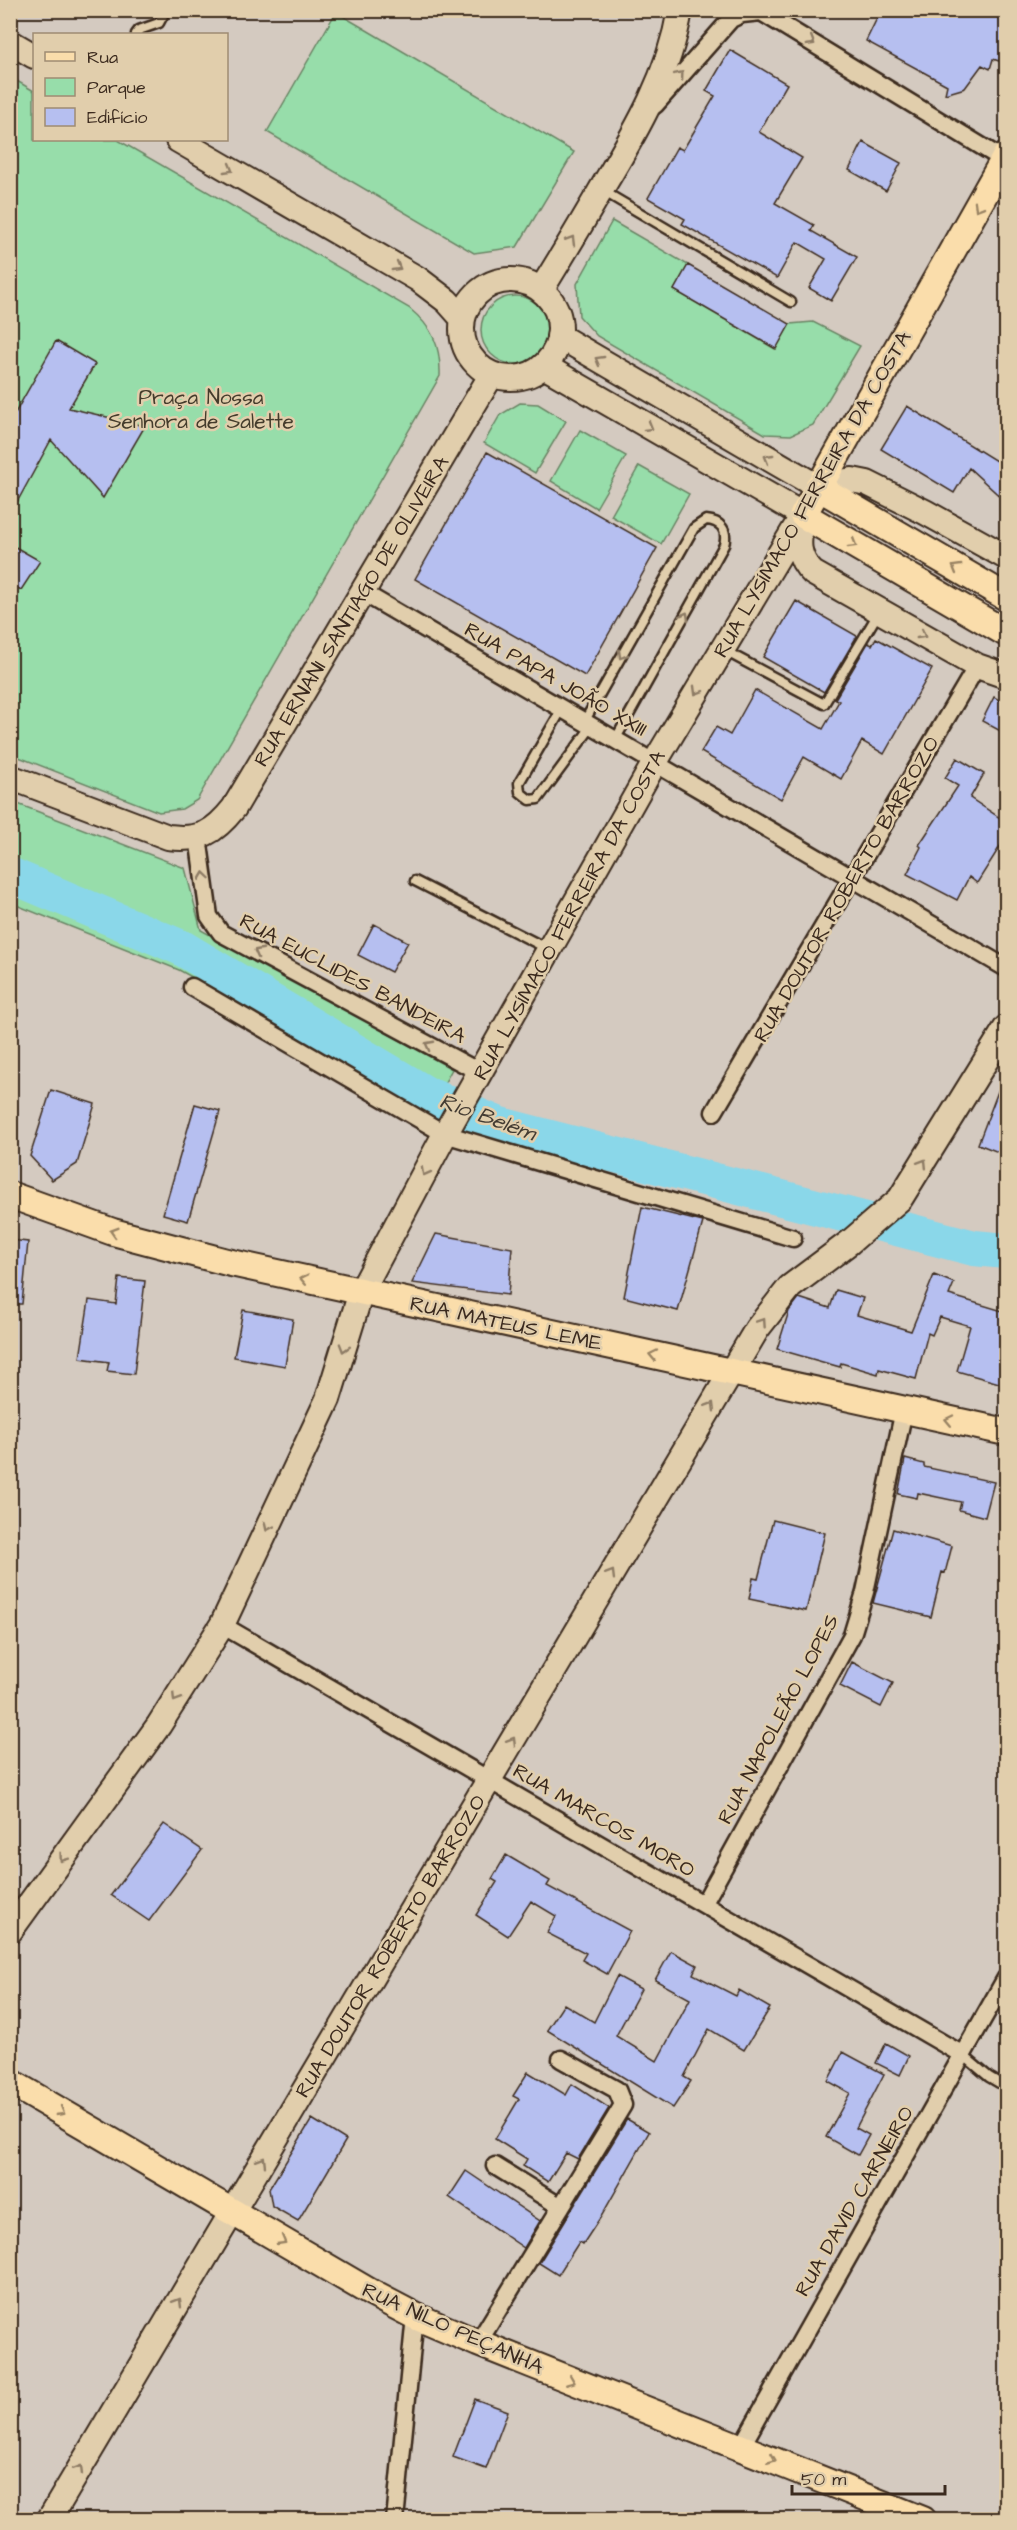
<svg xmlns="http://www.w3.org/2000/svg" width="1017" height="2530" viewBox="0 0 1017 2530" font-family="'Architects Daughter',sans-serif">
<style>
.green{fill:#97ddaa;stroke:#698464;stroke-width:1.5}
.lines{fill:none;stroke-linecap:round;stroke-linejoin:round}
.river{stroke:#8ad7e9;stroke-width:36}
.building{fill:#b6bff0;stroke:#3b2a1e;stroke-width:1.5}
.lane-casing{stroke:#3b2a1e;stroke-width:13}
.street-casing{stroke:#3b2a1e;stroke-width:21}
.secondary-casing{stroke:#3b2a1e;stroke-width:28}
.primary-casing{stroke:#3b2a1e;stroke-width:30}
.lane{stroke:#e1ceac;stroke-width:8}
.street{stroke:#e1ceac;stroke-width:16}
.secondary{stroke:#e1ceac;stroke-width:24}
.primary{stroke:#faddab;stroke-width:26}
.oneway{stroke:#8e7c65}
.oneway2{stroke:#9a8464}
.labels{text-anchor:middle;stroke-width:5;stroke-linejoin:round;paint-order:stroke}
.park-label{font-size:21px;fill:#443c2c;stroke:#e1ceac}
.street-label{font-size:21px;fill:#3b2a1e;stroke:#e1ceac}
.water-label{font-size:22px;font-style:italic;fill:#433b32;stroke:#e1ceac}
</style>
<rect width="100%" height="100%" fill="#d4cac0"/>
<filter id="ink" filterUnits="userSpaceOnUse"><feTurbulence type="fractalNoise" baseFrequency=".0167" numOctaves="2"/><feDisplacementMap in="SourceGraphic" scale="12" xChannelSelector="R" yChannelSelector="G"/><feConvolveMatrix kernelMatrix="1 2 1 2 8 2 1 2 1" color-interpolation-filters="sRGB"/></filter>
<g filter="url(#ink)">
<path class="green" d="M 336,12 L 574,152 L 517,247 L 474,253 L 267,132 Z
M 10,77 L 34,91 L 34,140 L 118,140 L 409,308 C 432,327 441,345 440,376 L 197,800 L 182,809 L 159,812 L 11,754 Z
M 612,221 L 688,265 L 674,290 L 775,349 L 790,324 L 813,322 L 860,346 L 813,425 L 791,435 L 765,434 L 597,336 L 579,316 L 577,284 Z
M481 330a34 34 0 1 1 68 0a34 34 0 1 1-68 0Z
M 520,403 L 538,404 L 566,421 L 535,473 L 484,443 L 500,415 Z
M 580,430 L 626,456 L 596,508 L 551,481 Z
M 639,466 L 689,494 L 661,544 L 611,516 Z
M 10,801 L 185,868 L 201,930 L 452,1069 L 431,1108 L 179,970 L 11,903 Z"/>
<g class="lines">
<path class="river" d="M 10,875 L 182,948 L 426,1094 L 500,1125 L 974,1248 L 1006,1251"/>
</g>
<path class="building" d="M 881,10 L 1006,10 L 1006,45 L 999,61 L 993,59 L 990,69 L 982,65 L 965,88 L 945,94 L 947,85 L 866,41 Z
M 730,50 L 787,84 L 759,132 L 802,158 L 775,203 L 814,225 L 811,231 L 857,257 L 831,301 L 809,288 L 826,259 L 797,242 L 777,278 L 682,224 L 685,219 L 648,198 L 677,147 L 683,150 L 715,96 L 706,91 Z
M 863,142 L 901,163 L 886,191 L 849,170 Z
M 688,265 L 790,324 L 776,349 L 674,290 Z
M 56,341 L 95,364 L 69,408 L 145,426 L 103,498 L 51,440 L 10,515 L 10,422 Z
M 907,406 L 996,461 L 1006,444 L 1006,502 L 969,468 L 954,493 L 881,449 Z
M 487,452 L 657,548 L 585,676 L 415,579 Z
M 10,544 L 40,561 L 21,590 L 10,584 Z
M 796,601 L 857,636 L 824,692 L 763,657 Z
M 876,638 L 932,669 L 884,754 L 862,741 L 841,779 L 804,757 L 781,799 L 701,752 L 716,727 L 730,735 L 755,690 L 823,729 L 839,701 L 835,699 L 868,643 L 872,645 Z
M 994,697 L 1006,704 L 1006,734 L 982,721 Z
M 957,758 L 984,774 L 970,798 L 1006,822 L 1006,837 L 977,883 L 969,877 L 957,900 L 907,874 L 921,847 L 919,845 L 958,786 L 945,778 Z
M 374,924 L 408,942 L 391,972 L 358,955 Z
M 1005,1073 L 1006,1073 L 1006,1155 L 978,1144 Z
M 51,1090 L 95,1104 L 77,1164 L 52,1180 L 30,1156 Z
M 195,1104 L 220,1111 L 188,1221 L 163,1214 Z
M 642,1207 L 703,1222 L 678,1311 L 624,1297 Z
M 436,1234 L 512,1248 L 508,1295 L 412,1283 Z
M 10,1240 L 28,1242 L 22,1304 L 10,1304 Z
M 934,1275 L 954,1283 L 949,1295 L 1006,1312 L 1006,1332 L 1001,1351 L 1006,1352 L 1006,1385 L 957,1371 L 970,1326 L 940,1317 L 932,1335 L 928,1333 L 916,1379 L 879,1369 L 878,1374 L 841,1363 L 840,1367 L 777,1349 L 789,1311 L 799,1298 L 830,1308 L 836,1290 L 863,1298 L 857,1315 L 911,1331 Z
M 119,1278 L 145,1281 L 134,1374 L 107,1371 L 109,1362 L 80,1358 L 89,1300 L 116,1304 Z
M 243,1310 L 293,1319 L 285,1366 L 234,1357 Z
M 905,1459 L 924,1464 L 924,1467 L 994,1482 L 985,1517 L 959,1510 L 961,1502 L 918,1493 L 917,1498 L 898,1494 Z
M 773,1520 L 825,1533 L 806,1611 L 749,1599 L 753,1578 L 758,1579 Z
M 893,1529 L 952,1546 L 945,1573 L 942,1572 L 931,1617 L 873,1603 Z
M 852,1662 L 893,1683 L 881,1707 L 840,1686 Z
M 164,1824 L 202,1850 L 149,1921 L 111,1895 Z
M 506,1855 L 550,1881 L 547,1886 L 630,1931 L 607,1974 L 582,1960 L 586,1953 L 547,1933 L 556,1916 L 531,1901 L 508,1936 L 476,1915 L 497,1882 L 492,1879 Z
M 671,1951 L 697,1965 L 693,1974 L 736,1996 L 739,1990 L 770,2008 L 744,2050 L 709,2029 L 684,2077 L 691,2081 L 673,2108 L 547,2030 L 564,2004 L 594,2022 L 617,1976 L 641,1989 L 616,2036 L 657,2061 L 690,1999 L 655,1980 Z
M 886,2043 L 909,2056 L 900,2075 L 876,2063 Z
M 843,2052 L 884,2074 L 856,2128 L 869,2135 L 858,2155 L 826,2137 L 850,2093 L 828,2081 Z
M 528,2072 L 566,2095 L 572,2084 L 609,2108 L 578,2159 L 566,2153 L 548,2182 L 523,2166 L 527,2159 L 495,2139 L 519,2099 L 513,2096 Z
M 312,2119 L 346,2140 L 298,2221 L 272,2206 L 269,2189 Z
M 627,2119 L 649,2132 L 602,2215 L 583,2244 L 579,2242 L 558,2275 L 539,2263 Z
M 466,2171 L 540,2221 L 524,2248 L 449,2197 Z
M 475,2399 L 508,2411 L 486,2469 L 453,2457 Z"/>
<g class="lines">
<g class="lane-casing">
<path id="lane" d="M 136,34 L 139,30 L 159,23 L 166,10
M 603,191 L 791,302
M 725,651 L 824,704 L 879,612
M 562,709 L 519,783 L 520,792 L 530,800 L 538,799 L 592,726
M 584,722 L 694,528 L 706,520 C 721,521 728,530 724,545 L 615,740
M 415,881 L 548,949
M 963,2055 L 989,2077 L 1006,2087"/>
</g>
<g class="street-casing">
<path id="street" d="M 758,10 L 1004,160
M 655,105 L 731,19 L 742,14 L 761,12
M 362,592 L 1006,968
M 198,837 L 209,916 L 221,933 L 481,1073
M 192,987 L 445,1134 L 793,1238
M 714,1112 L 977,666
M 222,1625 L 963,2055
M 704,1903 L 852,1635 L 865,1592 L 904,1410
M 495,2166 L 561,2207
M 478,2343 L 623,2105 L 617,2090 L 561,2059
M 741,2447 L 1006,1978
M 395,2520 L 415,2316"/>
</g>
<g class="secondary-casing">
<path id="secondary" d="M 10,42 L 34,56
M 178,140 L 418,279 L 447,301 L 463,319
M462 329a49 49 0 1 1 98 0a49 49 0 1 1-98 0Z
M 541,290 C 563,255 584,219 605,183 C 638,128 669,75 680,10
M 559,336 L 818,487 L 852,480 L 867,483 L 925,512 L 1006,557
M 544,366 L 803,515
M 802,520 C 798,541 796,557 813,573 L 977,666 L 1006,676
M 10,777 L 168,837 C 200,841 214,833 234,808 L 492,374
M 10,1931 L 159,1725 L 222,1625 L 328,1399 L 361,1292 L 445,1134 L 655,762 L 803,515
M 49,2520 L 757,1329 L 790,1287 L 850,1242 L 900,1199 L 1006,1028"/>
</g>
<g class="primary-casing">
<path id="primary" d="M 1006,156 L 803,515 L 1006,633
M 818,487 L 1006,597
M 10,1195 L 113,1232 L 227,1262 L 1006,1432
M 10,2082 L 373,2294 L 415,2316 L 478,2343 L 923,2520"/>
</g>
<use href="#lane" class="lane"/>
<use href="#street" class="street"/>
<use href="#secondary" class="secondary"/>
<use href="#primary" class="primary"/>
</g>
<defs><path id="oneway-chevron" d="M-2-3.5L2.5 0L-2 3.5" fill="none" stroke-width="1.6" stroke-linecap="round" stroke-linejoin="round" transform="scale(1.5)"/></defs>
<g class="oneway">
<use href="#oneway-chevron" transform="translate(811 42) rotate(31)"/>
<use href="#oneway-chevron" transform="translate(680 75) rotate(-50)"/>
<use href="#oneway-chevron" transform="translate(229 169) rotate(30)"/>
<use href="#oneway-chevron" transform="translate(571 240) rotate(-59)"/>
<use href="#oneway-chevron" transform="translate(397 267) rotate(30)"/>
<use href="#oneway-chevron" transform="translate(599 360) rotate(-150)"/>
<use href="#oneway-chevron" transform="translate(649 427) rotate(30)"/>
<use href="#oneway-chevron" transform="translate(768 458) rotate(-150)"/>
<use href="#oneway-chevron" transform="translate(685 616) rotate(-61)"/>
<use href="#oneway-chevron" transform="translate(922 635) rotate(30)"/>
<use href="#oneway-chevron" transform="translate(622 655) rotate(120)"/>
<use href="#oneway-chevron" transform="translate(697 691) rotate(120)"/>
<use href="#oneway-chevron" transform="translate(204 876) rotate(-98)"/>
<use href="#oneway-chevron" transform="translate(258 952) rotate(-152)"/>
<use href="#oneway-chevron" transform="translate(429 1045) rotate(-152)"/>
<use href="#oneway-chevron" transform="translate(923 1163) rotate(-58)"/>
<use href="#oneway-chevron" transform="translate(425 1172) rotate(118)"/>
<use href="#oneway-chevron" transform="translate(762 1322) rotate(-56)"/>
<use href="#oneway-chevron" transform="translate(344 1348) rotate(107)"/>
<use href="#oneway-chevron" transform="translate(711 1406) rotate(-59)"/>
<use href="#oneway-chevron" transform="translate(268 1527) rotate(115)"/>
<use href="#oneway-chevron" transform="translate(611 1574) rotate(-59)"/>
<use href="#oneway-chevron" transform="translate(176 1698) rotate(122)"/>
<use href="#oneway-chevron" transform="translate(512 1741) rotate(-59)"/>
<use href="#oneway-chevron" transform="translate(63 1858) rotate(126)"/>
<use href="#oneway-chevron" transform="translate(262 2161) rotate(-59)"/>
<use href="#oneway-chevron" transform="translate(178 2302) rotate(-59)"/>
<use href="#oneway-chevron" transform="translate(79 2469) rotate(-59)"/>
</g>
<g class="oneway2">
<use href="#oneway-chevron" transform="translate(978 207) rotate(120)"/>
<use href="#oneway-chevron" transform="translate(853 544) rotate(30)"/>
<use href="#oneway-chevron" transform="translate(956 568) rotate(-150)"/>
<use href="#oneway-chevron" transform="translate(114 1232) rotate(-163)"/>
<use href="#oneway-chevron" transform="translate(304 1279) rotate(-168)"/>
<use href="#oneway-chevron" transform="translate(653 1355) rotate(-168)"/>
<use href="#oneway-chevron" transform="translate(949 1420) rotate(-168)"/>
<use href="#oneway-chevron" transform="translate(61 2112) rotate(30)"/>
<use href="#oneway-chevron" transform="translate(282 2241) rotate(30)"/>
<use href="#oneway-chevron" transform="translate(571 2381) rotate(22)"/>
<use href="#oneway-chevron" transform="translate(772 2459) rotate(22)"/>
</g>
</g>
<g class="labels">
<g class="park-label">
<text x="201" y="404">Praça Nossa<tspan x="201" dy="24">Senhora de Salette</tspan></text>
</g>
<g class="street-label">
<text transform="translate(812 494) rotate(-60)" y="7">RUA LYSÍMACO FERREIRA DA COSTA</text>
<text transform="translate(351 611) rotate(-59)" y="7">RUA ERNANI SANTIAGO DE OLIVEIRA</text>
<text transform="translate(556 679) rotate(30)" y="7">RUA PAPA JOÃO XXIII</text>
<text transform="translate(846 889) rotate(-60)" y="7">RUA DOUTOR ROBERTO BARROZO</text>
<text transform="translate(569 915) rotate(-61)" y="7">RUA LYSÍMACO FERREIRA DA COSTA</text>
<text transform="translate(353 978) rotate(28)" y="7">RUA EUCLIDES BANDEIRA</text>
<text transform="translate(506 1323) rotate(12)" y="7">RUA MATEUS LEME</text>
<text transform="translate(778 1719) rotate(-62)" y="7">RUA NAPOLEÃO LOPES</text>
<text transform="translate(604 1820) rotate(30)" y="7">RUA MARCOS MORO</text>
<text transform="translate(390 1946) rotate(-59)" y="7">RUA DOUTOR ROBERTO BARROZO</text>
<text transform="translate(854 2201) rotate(-60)" y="7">RUA DAVID CARNEIRO</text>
<text transform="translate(453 2328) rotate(24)" y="7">RUA NILO PEÇANHA</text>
</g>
<g class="water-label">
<text transform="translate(488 1116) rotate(20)" y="8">Rio Belém</text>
</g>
</g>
<rect width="1017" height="2530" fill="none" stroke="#e1ceac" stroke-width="36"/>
<rect x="18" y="18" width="981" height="2494" fill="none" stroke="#3b2a1e" stroke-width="2" filter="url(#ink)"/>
<rect x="33" y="33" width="195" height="108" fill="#e1ceac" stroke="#9f8c73" stroke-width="1.5"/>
<rect x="45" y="52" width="30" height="9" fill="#faddab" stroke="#9f8c73" stroke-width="1.5"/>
<text x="87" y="63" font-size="18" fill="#3b2a1e">Rua</text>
<rect x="45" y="78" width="30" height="18" fill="#97ddaa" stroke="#9f8c73" stroke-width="1.5"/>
<text x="87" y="93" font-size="18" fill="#3b2a1e">Parque</text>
<rect x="45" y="108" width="30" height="18" fill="#b6bff0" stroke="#9f8c73" stroke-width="1.5"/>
<text x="87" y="123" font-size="18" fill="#3b2a1e">Edifício</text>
<path d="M792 2485v9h153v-9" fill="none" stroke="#3b2a1e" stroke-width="3"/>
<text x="801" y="2485" font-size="18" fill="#3b2a1e" stroke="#e1ceac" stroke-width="4.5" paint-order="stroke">50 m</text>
</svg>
